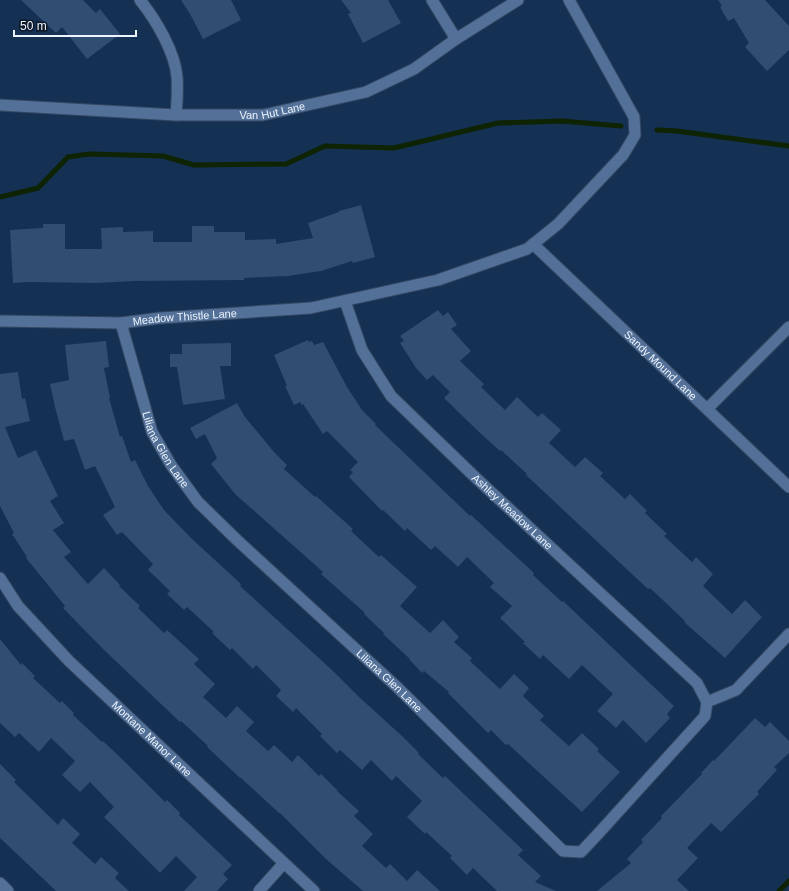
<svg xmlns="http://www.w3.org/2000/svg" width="789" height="891" viewBox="0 0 789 891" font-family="Arial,sans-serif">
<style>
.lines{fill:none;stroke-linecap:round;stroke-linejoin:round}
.stream{stroke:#0e2302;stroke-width:5}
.building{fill:#304d72}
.minor-casing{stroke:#344863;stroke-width:13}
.minor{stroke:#527098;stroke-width:11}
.labels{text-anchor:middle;stroke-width:3.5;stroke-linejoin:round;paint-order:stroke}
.street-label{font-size:11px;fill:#edf4fd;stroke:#0c1828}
</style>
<rect width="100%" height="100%" fill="#143053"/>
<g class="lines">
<path class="stream" d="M 657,130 L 677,131 L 789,146
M 0,197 L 38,188 L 68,157 L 89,154 L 163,156 L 194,165 L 286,164 L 325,146 L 394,148 L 498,123 L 562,121 L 621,126
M 779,891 L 789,881"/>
</g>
<path class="building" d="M 21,0 L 83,0 L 96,13 L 100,9 L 120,34 L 87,59 L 62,27 L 56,33 Z
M 181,0 L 231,0 L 241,20 L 203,39 L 190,14 Z
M 341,0 L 388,0 L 401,23 L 363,43 L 348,14 L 351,13 Z
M 718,0 L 765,0 L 789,26 L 789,50 L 767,71 L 745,47 L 749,43 L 734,18 L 728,21 L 720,7 L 722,6 Z
M 361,205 L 375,257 L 353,263 L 352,261 L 321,271 L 288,276 L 244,278 L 244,280 L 134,281 L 96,283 L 30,282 L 13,283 L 10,230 L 43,228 L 43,224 L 65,224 L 65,249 L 102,249 L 101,228 L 123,227 L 123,232 L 153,231 L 153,242 L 192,242 L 192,226 L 214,226 L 214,232 L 245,232 L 245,240 L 276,239 L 276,244 L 313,238 L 308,223 L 339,212 L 339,211 Z
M 438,310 L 443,316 L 448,312 L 457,325 L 451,329 L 471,351 L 460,361 L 484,384 L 481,387 L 505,410 L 517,397 L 538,417 L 542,413 L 561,430 L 549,443 L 575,467 L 585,457 L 603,473 L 600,476 L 625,499 L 630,494 L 647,511 L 645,513 L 667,534 L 664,536 L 692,562 L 696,557 L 713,574 L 703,586 L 732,614 L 745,600 L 762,617 L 725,658 L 684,622 L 685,621 L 650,588 L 648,589 L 634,576 L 526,475 L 527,474 L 501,450 L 500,451 L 479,432 L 444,398 L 450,392 L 433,375 L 427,380 L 416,368 L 400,343 L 404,341 L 400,336 Z
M 308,340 L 309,342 L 312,341 L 314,345 L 323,342 L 347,387 L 362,410 L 376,424 L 375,425 L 470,516 L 471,515 L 534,573 L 533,575 L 562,602 L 563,601 L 674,706 L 667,714 L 670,718 L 646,743 L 623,720 L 616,728 L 597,711 L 613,694 L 582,665 L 569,679 L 543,655 L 540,659 L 523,643 L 525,642 L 500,618 L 512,606 L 490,587 L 494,583 L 467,557 L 458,567 L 435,546 L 431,550 L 407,528 L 405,531 L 383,510 L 382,511 L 349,477 L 353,472 L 350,470 L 358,462 L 327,431 L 323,434 L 303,404 L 301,405 L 301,402 L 294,405 L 285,386 L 287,386 L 274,355 Z
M 106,341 L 109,367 L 104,368 L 110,398 L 109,398 L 120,437 L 122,436 L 131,462 L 135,460 L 148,486 L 164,510 L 190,537 L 241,584 L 240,586 L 332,670 L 358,696 L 402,736 L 419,753 L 418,754 L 443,778 L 445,776 L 523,850 L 518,855 L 541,876 L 535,882 L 556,891 L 497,891 L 473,868 L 467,875 L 450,858 L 452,856 L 426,832 L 425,834 L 407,817 L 422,801 L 396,776 L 392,781 L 371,760 L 362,770 L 340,750 L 337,753 L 320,736 L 322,734 L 296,708 L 293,712 L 276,696 L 281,690 L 256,665 L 253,669 L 232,648 L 230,650 L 212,633 L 214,632 L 187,607 L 184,610 L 167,594 L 170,591 L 148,570 L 153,564 L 122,532 L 117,535 L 103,515 L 115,507 L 95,466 L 85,470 L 74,439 L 64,441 L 55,407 L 50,384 L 69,380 L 65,345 Z
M 231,343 L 231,366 L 220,366 L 225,399 L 183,405 L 177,367 L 170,367 L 170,354 L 182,354 L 182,344 Z
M 18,372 L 22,399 L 25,398 L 30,421 L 5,427 L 18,458 L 36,450 L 58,496 L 50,501 L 64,523 L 53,530 L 71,552 L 64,557 L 88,584 L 104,568 L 120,585 L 119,586 L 140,606 L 138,608 L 164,633 L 167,630 L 199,659 L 194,664 L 215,684 L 203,697 L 226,718 L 237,706 L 254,722 L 246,731 L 268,751 L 274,745 L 292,762 L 298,755 L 319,776 L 321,774 L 338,791 L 337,791 L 359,811 L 354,816 L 373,834 L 362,846 L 386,868 L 390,864 L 407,881 L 417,870 L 440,891 L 363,891 L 326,859 L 280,813 L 279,813 L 241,778 L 240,778 L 224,763 L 207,747 L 208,746 L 181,721 L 180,722 L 103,649 L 63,608 L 65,606 L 26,558 L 27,557 L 12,534 L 14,533 L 0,506 L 0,374 Z
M 237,403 L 245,417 L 274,452 L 287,465 L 284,469 L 315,497 L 316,496 L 353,529 L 351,531 L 379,557 L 381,555 L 417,587 L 400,606 L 430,633 L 443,620 L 459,637 L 454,642 L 472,658 L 470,661 L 500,689 L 514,674 L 529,688 L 523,696 L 544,716 L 540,720 L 569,746 L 582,733 L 599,749 L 597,751 L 620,772 L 582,812 L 508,744 L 506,745 L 491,730 L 488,733 L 448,693 L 449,692 L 424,671 L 422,673 L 409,659 L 410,659 L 383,634 L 384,633 L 364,614 L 365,613 L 321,574 L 323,572 L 235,494 L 211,464 L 217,458 L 205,434 L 196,439 L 190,428 Z
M 0,639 L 21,665 L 22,663 L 35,676 L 33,678 L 60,703 L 62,701 L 74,713 L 73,715 L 102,742 L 103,741 L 123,760 L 165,802 L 167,800 L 180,813 L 179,815 L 232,865 L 223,874 L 228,879 L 217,891 L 184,891 L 197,877 L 176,856 L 160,873 L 104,817 L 114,807 L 90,782 L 80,792 L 62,775 L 75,761 L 51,738 L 39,752 L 19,733 L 15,737 L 0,723 Z
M 755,718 L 765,727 L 770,722 L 789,741 L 789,753 L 774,767 L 777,770 L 757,792 L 759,794 L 721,832 L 711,823 L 687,848 L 698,858 L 677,880 L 689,891 L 597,891 L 631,863 L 627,859 L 643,842 L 641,840 L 662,818 L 661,816 L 702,774 L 701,773 L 713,760 L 714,761 Z
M 0,764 L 16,780 L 14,782 L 58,825 L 63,818 L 80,834 L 72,843 L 95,864 L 101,857 L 119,873 L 115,878 L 129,891 L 56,891 L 17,854 L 0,838 Z"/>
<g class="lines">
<g class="minor-casing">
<g id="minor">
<path d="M 140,0 C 156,20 175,52 177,77 C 178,90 177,103 176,115"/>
<path d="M 432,0 L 456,39"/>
<path id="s1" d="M 0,105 L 176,115 L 263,115 L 366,92 L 414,69 L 456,39 L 518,0"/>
<path id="s2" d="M 533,244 L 789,487"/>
<path id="s3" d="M 345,301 L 362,350 L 391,396 L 476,478 L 697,683 L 707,702"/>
<path id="s4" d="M 0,321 L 121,323 L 160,318 L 311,308 L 438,280 L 527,249 L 558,224 L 623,155 L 635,135 L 634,117 L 569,0"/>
<path id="s5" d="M 121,323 L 152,432 L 171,465 L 198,502 L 237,540 L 397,687 L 563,851 L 581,852 L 597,835 L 705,716 L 707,702"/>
<path d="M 708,408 L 789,327"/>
<path id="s6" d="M 0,578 L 18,606 L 69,661 L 314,891"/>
<path d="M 707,702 L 736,690 L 789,634"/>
<path d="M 0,883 L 8,891"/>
<path d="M 259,891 L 284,863"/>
</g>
</g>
<use href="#minor" class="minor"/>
</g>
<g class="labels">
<g class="street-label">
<text dy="4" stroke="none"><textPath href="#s1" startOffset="273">Van Hut Lane</textPath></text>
<text dy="4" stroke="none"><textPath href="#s4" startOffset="185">Meadow Thistle Lane</textPath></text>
<text dy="4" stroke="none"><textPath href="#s2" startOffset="176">Sandy Mound Lane</textPath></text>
<text dy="4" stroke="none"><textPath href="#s5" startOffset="135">Liliana Glen Lane</textPath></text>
<text dy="4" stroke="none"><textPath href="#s3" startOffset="274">Ashley Meadow Lane</textPath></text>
<text dy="4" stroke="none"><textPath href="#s5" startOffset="459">Liliana Glen Lane</textPath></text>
<text dy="4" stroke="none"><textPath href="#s6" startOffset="222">Montane Manor Lane</textPath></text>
</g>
</g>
<path d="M14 30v6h122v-6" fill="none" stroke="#edf4fd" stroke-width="2"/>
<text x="20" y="30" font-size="12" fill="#edf4fd" stroke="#0c1828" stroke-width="3" paint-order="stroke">50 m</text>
</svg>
